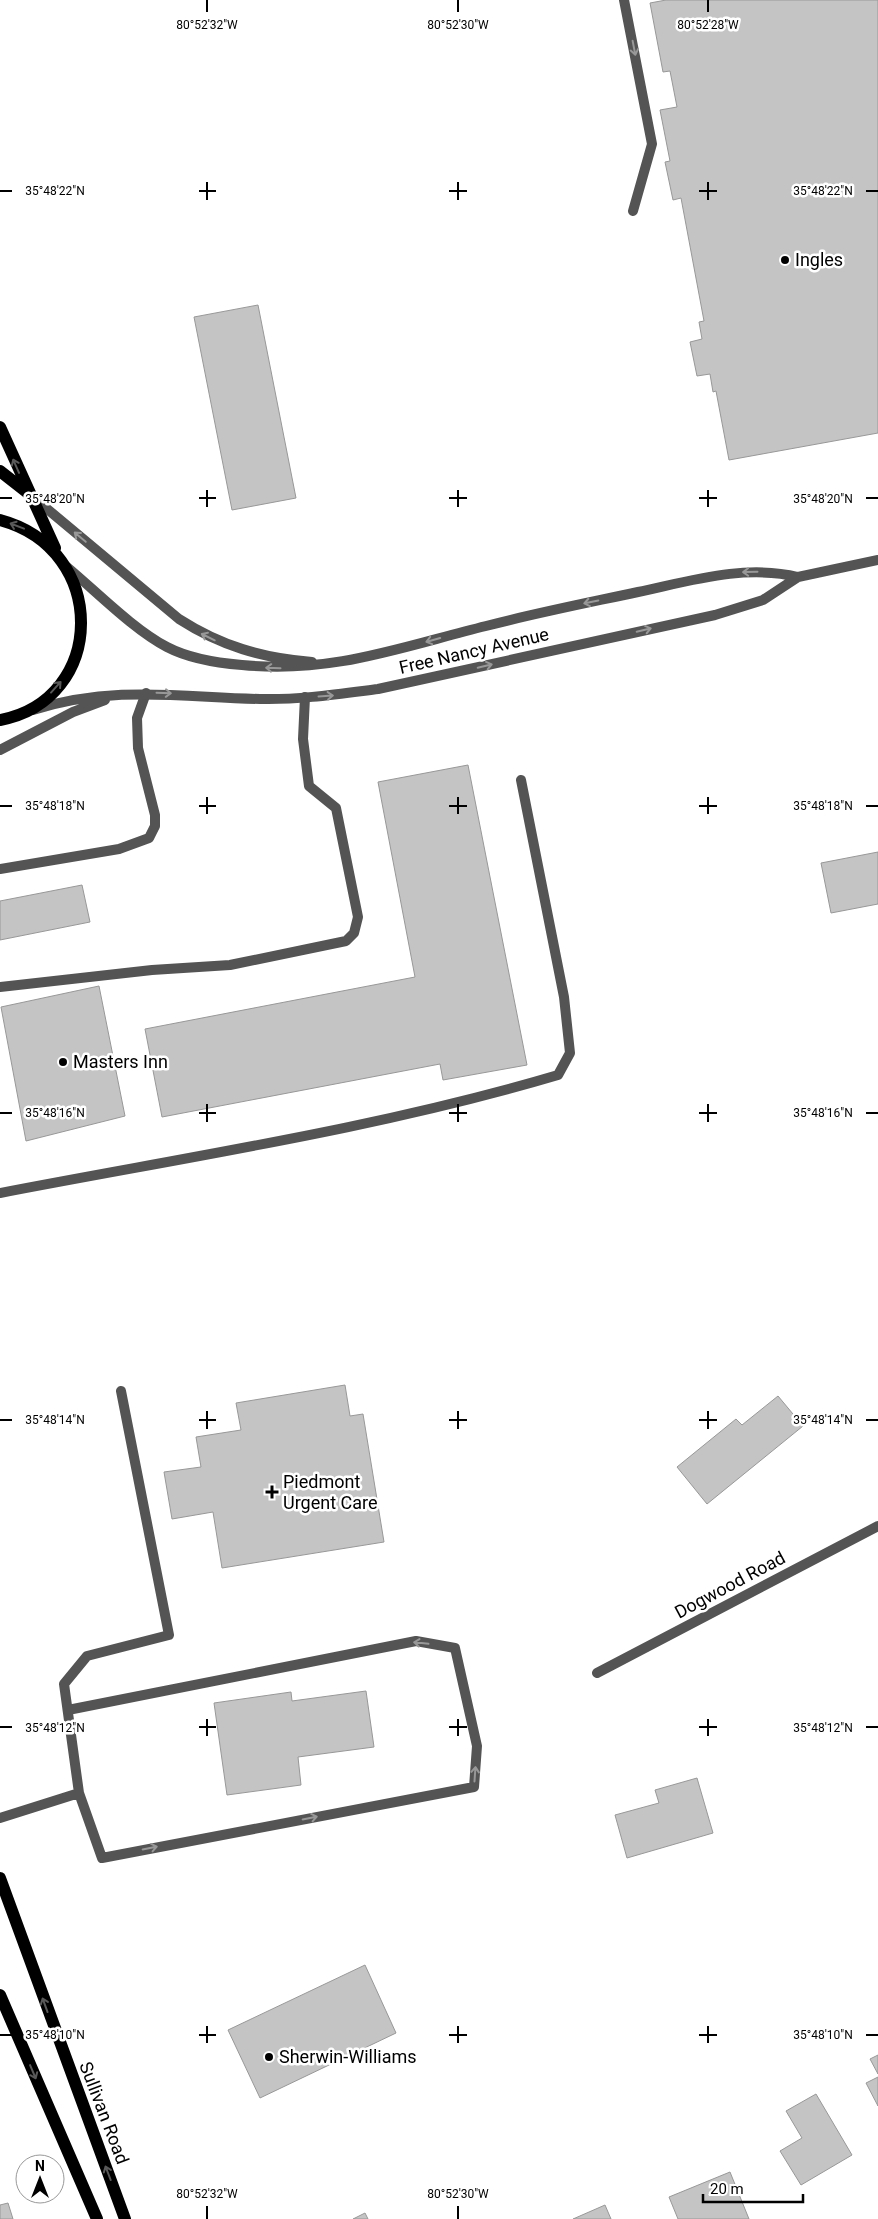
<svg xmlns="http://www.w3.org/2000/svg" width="878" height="2219" viewBox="0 0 878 2219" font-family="Roboto,sans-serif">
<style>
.building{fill:#c4c4c4;stroke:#989898}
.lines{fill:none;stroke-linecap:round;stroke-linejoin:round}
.lane{stroke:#545454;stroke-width:10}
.street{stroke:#545454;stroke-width:10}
.primary{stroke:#000;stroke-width:12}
.oneway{stroke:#989898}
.oneway2{stroke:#595959}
.ticks{fill:none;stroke:#000;stroke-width:2}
.poi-dot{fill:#000;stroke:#fff;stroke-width:2}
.labels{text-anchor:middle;stroke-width:5;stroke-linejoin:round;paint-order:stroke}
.poi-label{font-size:18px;fill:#000;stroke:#fff;text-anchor:start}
.street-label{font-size:18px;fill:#000;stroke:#fff}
.ticks-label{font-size:12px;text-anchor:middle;fill:#000;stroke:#fff;stroke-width:5;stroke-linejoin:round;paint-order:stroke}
</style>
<rect width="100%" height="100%" fill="#fff"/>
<path class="building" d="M 666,0 L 878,0 L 878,433 L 729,460 L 716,391 L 713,392 L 710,374 L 697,376 L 690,342 L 702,339 L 699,322 L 704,321 L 681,198 L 673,200 L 665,162 L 670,161 L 660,110 L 677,107 L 670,71 L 663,72 L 650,3 Z
M 258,305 L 296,498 L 232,510 L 194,317 Z
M 468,765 L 527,1065 L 443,1080 L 440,1064 L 162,1117 L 145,1029 L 415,977 L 378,782 Z
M 878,852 L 878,904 L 831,913 L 821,863 Z
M 82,885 L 90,922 L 0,940 L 0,901 Z
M 99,986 L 125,1116 L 26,1141 L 1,1007 Z
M 345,1385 L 350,1416 L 363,1414 L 384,1542 L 222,1568 L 213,1512 L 172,1519 L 164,1472 L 201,1467 L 196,1437 L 241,1430 L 236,1403 Z
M 778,1396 L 803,1426 L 707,1504 L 677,1467 L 736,1419 L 742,1425 Z
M 366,1691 L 374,1747 L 298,1757 L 301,1785 L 227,1795 L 214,1703 L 291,1692 L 292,1701 Z
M 697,1778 L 713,1833 L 627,1858 L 615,1815 L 659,1803 L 655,1790 Z
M 365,1965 L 396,2033 L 260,2098 L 228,2030 Z
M 878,2055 L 878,2074 L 870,2059 Z
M 878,2077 L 878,2106 L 866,2083 Z
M 816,2094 L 852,2155 L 801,2185 L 780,2151 L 802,2138 L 786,2111 Z
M 730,2172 L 749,2219 L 678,2219 L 669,2197 Z
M 8,2203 L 13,2219 L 0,2219 L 0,2205 Z
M 605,2205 L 611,2219 L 573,2219 Z
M 365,2213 L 368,2219 L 353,2219 Z"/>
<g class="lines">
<path class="lane" d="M 624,0 L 652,144 L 633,211
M 0,869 L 119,849 L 149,838 L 155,826 L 155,815 L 138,748 L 137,718 L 146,693
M 0,987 L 152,970 L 230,965 L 346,941 L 354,933 L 358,917 L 336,808 L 309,786 L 303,739 L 305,697
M 0,1193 C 186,1157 376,1129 558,1075 L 570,1053 L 564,997 L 521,780
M 68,1710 L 416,1641 L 455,1648 L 477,1746 L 474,1787 L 102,1858 L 79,1793 L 64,1684 L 87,1656 L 169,1635 L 121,1391
M 0,1818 L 79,1793"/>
<path class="street" d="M 34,498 L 179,619 C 221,646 262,658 312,662
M 67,567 C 97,592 133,629 167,647 C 190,659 217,663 242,665 C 332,674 401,647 486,626 C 536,613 587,603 638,592 C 690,581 744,564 798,577
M 33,710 C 114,685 178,697 260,699 C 299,700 339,694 378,689 L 715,615 L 763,600 L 798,577 L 878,560
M 0,750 L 73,712 L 105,700
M 597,1673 L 878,1526"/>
<path class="primary" d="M 0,427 L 55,548
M 0,471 L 28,493
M 0,520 C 109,549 107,700 0,720
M 0,1878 L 125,2219
M 0,1995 L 97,2219"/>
</g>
<defs><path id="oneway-shaft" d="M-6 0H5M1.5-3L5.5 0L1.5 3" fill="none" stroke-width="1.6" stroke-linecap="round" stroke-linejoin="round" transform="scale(1.25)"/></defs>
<g class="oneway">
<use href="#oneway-shaft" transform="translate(634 48) rotate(79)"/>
<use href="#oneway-shaft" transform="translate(80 537) rotate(-140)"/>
<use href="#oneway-shaft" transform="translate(750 572) rotate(179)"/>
<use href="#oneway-shaft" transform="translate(591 602) rotate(168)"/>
<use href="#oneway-shaft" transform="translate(644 630) rotate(-13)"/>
<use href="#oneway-shaft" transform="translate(208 637) rotate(-154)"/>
<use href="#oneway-shaft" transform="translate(433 640) rotate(164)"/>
<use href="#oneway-shaft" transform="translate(485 666) rotate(-13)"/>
<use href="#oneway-shaft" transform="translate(273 668) rotate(-178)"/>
<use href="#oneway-shaft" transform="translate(164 693) rotate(2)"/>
<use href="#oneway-shaft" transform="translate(326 696) rotate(-4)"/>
<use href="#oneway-shaft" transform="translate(421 1643) rotate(-174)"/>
<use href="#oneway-shaft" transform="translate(475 1774) rotate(-86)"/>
<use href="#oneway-shaft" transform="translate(310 1818) rotate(-11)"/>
<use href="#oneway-shaft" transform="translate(150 1848) rotate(-11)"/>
</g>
<g class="oneway2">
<use href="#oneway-shaft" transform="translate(16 466) rotate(-114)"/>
<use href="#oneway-shaft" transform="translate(17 526) rotate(-159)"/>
<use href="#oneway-shaft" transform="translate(56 687) rotate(-48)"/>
<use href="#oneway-shaft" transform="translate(45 2005) rotate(-110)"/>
<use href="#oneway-shaft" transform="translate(33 2072) rotate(67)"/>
<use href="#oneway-shaft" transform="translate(108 2173) rotate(-111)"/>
</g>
<path class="ticks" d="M 207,0 L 207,12M 458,0 L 458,12M 708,0 L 708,12M 207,182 L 207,200M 458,182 L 458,200M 708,182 L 708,200M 0,191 L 12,191M 199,191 L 216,191M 449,191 L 467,191M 699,191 L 717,191M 866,191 L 878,191M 207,490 L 207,507M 458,490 L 458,507M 708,490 L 708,507M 0,498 L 12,498M 199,498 L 216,498M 449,498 L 467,498M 699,498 L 717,498M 866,498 L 878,498M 207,797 L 207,814M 458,797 L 458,814M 708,797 L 708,814M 0,806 L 12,806M 199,806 L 216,806M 449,806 L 467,806M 699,806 L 717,806M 866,806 L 878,806M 207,1104 L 207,1122M 458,1104 L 458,1122M 708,1104 L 708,1122M 0,1113 L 12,1113M 199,1113 L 216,1113M 449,1113 L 467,1113M 699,1113 L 717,1113M 866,1113 L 878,1113M 207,1411 L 207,1429M 458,1411 L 458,1429M 708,1411 L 708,1429M 0,1420 L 12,1420M 199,1420 L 216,1420M 449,1420 L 467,1420M 699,1420 L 717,1420M 866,1420 L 878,1420M 207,1719 L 207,1736M 458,1719 L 458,1736M 708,1719 L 708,1736M 0,1727 L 12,1727M 199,1727 L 216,1727M 449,1727 L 467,1727M 699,1727 L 717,1727M 866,1727 L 878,1727M 207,2026 L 207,2043M 458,2026 L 458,2043M 708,2026 L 708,2043M 0,2035 L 12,2035M 199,2035 L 216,2035M 449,2035 L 467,2035M 699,2035 L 717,2035M 866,2035 L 878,2035M 207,2206 L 207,2219M 458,2206 L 458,2219"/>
<g class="poi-dot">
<circle cx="785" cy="260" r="5"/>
<circle cx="63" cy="1062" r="5"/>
<path d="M269.5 1484.5h5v5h5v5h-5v5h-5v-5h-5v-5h5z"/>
<circle cx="269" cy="2057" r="5"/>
</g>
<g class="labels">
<g class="poi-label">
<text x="795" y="266">Ingles</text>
<text x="73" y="1068">Masters Inn</text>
<text x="283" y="1488">Piedmont<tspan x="283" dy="21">Urgent Care</tspan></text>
<text x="279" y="2063">Sherwin-Williams</text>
</g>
<g class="street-label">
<text transform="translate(474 651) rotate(-13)" y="6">Free Nancy Avenue</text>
<text transform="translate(730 1585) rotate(-28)" y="6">Dogwood Road</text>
<text transform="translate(104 2113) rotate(69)" y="6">Sullivan Road</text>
</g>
</g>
<g class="ticks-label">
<text x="207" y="29">80°52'32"W</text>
<text x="458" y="29">80°52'30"W</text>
<text x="708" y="29">80°52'28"W</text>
<text x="55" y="195">35°48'22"N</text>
<text x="823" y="195">35°48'22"N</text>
<text x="55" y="503">35°48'20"N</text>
<text x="823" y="503">35°48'20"N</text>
<text x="55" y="810">35°48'18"N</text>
<text x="823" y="810">35°48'18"N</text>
<text x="55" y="1117">35°48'16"N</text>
<text x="823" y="1117">35°48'16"N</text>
<text x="55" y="1424">35°48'14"N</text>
<text x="823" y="1424">35°48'14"N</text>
<text x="55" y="1732">35°48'12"N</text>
<text x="823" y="1732">35°48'12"N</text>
<text x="55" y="2039">35°48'10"N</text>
<text x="823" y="2039">35°48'10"N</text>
<text x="207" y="2198">80°52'32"W</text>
<text x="458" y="2198">80°52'30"W</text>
</g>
<g transform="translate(40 2179)"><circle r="24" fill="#ffffff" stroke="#999999"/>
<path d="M0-4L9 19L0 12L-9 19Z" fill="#000000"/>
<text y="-8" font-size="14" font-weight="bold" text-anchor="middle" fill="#000000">N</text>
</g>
<path d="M703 2194v8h100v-8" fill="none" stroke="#000000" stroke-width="2.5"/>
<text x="710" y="2194" font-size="15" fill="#000000" stroke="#ffffff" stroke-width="4" paint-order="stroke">20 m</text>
</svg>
